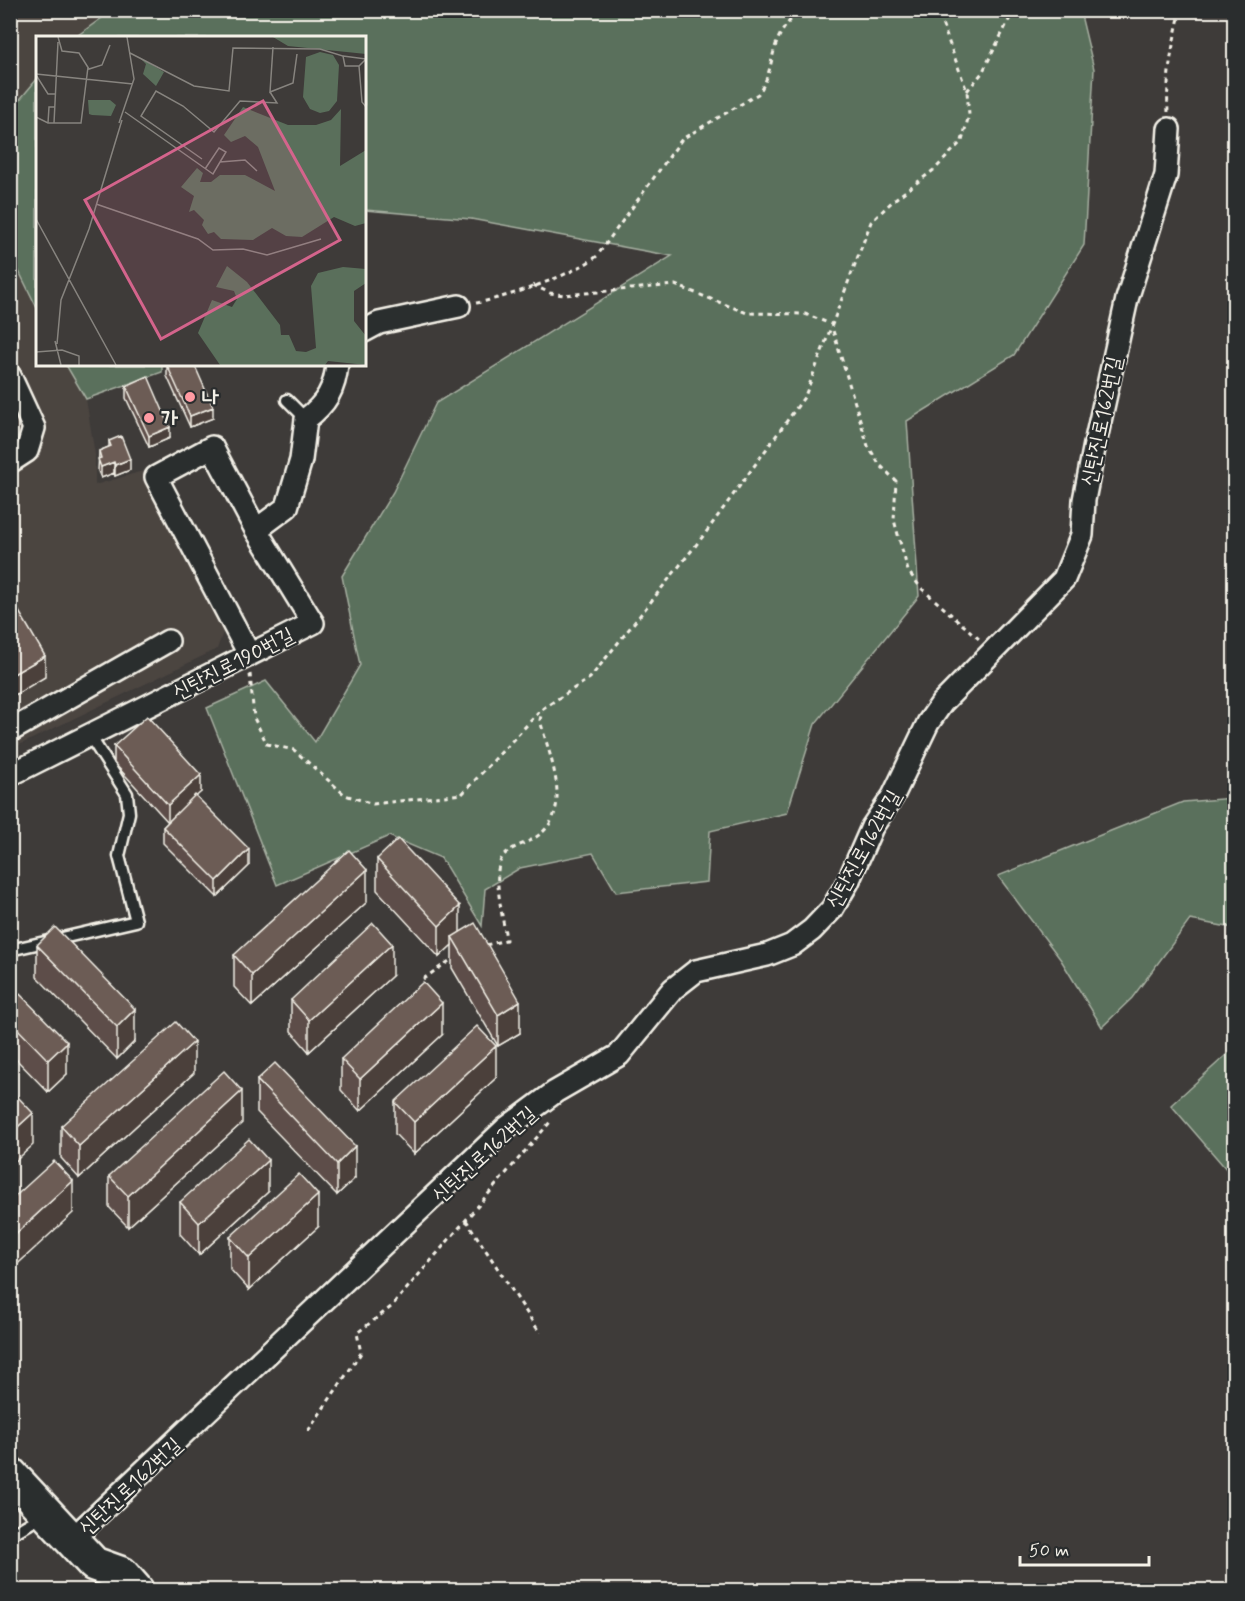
<svg xmlns="http://www.w3.org/2000/svg" width="1245" height="1601" viewBox="0 0 1245 1601" font-family="Mynerve,'Poor Story',sans-serif">
<style>
.built{fill:#4c4541}
.green{fill:#5a6f5b;stroke:#a7b0a2;stroke-width:1.5}
.lines{fill:none;stroke-linecap:round;stroke-linejoin:round}
.lane-casing{stroke:#f4f1e8;stroke-width:15}
.street-casing{stroke:#f4f1e8;stroke-width:26}
.primary-casing{stroke:#f4f1e8;stroke-width:38}
.path{stroke:#f4f1e8;stroke-width:3;stroke-dasharray:4.5 4.5;stroke-linecap:butt}
.lane{stroke:#2a2d2e;stroke-width:10}
.street{stroke:#2a2d2e;stroke-width:21}
.primary{stroke:#2a2d2e;stroke-width:33}
.wall{fill:#5d4e48;stroke:#f4f1e8;stroke-width:1.5}
.shaded-wall{fill:#4c403b;stroke:#f4f1e8;stroke-width:1.5}
.building{fill:#6c5b54;stroke:#f4f1e8;stroke-width:1.5}
.poi-dot{fill:#ff9aa2;stroke:#2a2d2e;stroke-width:2}
.labels{text-anchor:middle;stroke-width:4.5;stroke-linejoin:round;paint-order:stroke}
.poi-label{font-size:21px;font-weight:bold;fill:#f4f1e8;stroke:#2a2d2e;text-anchor:start}
.street-label{font-size:21px;fill:#f4f1e8;stroke:#2a2d2e}
.inset-road{fill:none;stroke:#87847f;stroke-width:1.5}
.view{fill:#d4648c;fill-opacity:0.15;stroke:#d4648c;stroke-width:3}
.inset-edge{fill:none;stroke:#f4f1e8;stroke-width:3}
</style>
<rect width="100%" height="100%" fill="#3e3b39"/>
<filter id="ink" filterUnits="userSpaceOnUse"><feTurbulence type="fractalNoise" baseFrequency=".0167" numOctaves="2"/><feDisplacementMap in="SourceGraphic" scale="12" xChannelSelector="R" yChannelSelector="G"/><feConvolveMatrix kernelMatrix="1 2 1 2 8 2 1 2 1" color-interpolation-filters="sRGB"/></filter>
<g filter="url(#ink)">
<path class="built" d="M 11,11 L 113,11 L 74,37 L 38,38 L 37,79 L 11,110 Z
M 10,255 L 37,308 L 38,364 L 66,365 L 86,399 L 95,455 L 95,485 L 143,471 L 227,621 L 217,649 L 11,749 Z"/>
<path class="green" d="M 113,10 L 1080,11 L 1094,69 L 1084,245 L 1014,355 L 907,421 L 919,596 L 815,724 L 787,813 L 710,831 L 707,882 L 616,892 L 593,853 L 520,868 L 485,889 L 482,926 L 441,858 L 389,836 L 277,885 L 207,708 L 266,681 L 315,742 L 360,665 L 342,576 L 393,492 L 436,403 L 672,256 L 471,219 L 365,210 L 364,38 L 74,38 Z
M 37,79 L 37,308 L 11,255 L 11,110 Z
M 66,365 L 162,365 L 162,372 L 86,399 Z
M 1234,798 L 1234,928 L 1190,920 L 1132,998 L 1102,1027 L 1061,960 L 998,876 L 1183,802 Z
M 1234,1048 L 1234,1178 L 1171,1105 Z"/>
<g class="lines">
<g class="lane-casing">
<path id="lane" d="M 287,400 L 306,419
M 10,950 L 136,921 L 119,856 L 129,813 L 127,794 L 90,736
M 10,1535 L 44,1515"/>
</g>
<g class="street-casing">
<path id="street" d="M 364,331 L 379,323 L 459,306
M 10,376 L 34,428 L 27,451 L 10,462
M 249,654 L 156,477 L 212,447 L 256,530
M 10,731 L 168,641
M 10,775 L 313,623 L 256,530 L 287,507 L 301,460 L 306,419 C 326,404 335,389 337,364
M 71,1540 L 505,1129 L 555,1092 L 619,1055 L 673,989 L 696,971 L 767,955 L 792,945 L 812,930 L 832,909 L 848,882 L 872,827 L 893,796 L 928,723 L 942,703 L 1064,579 L 1082,535 L 1084,500 L 1095,444 L 1127,299 L 1166,175 L 1169,129"/>
</g>
<g class="primary-casing">
<path id="primary" d="M 10,1474 L 94,1564 L 122,1574 L 136,1590"/>
</g>
<path class="path" d="M 967,91 L 982,73 L 1014,10
M 1168,112 C 1166,76 1172,45 1181,10
M 533,285 L 550,293 L 564,295 L 675,285 L 747,313 L 805,314 L 831,324 L 868,446 L 879,464 L 896,481 L 894,520 L 908,571 L 921,588 L 979,639
M 476,303 C 505,298 574,275 597,256 L 682,139 L 758,94 C 779,65 764,41 801,10
M 250,674 L 254,718 L 267,744 L 294,750 L 345,795 L 373,804 L 462,794 L 542,709 L 590,678 L 704,535 L 805,396 L 871,222 L 895,199 L 935,169 L 962,141 L 969,115 L 967,91 L 937,10
M 486,945 L 506,940 C 504,921 493,879 500,862 C 504,850 519,846 529,841 C 578,818 550,759 540,720 L 542,711
M 423,979 L 455,957
M 466,1220 L 540,1333
M 308,1431 L 361,1353 L 357,1333 L 391,1307 L 551,1121"/>
<use href="#lane" class="lane"/>
<use href="#street" class="street"/>
<use href="#primary" class="primary"/>
</g>
<path class="wall" d="M 167,365 L 213,418 L 190,427 L 167,376 Z
M 126,386 L 170,438 L 149,447 L 126,398 Z
M 109,441 L 130,470 L 115,476 L 114,473 L 101,478 L 98,471 L 99,451 L 109,447 Z
M 114,746 L 201,792 L 196,796 L 249,866 L 217,897 L 163,843 L 163,827 L 168,822 L 114,763 Z
M 377,859 L 460,932 L 520,1033 L 498,1046 L 452,968 L 452,945 L 439,957 L 377,890 Z
M 367,902 L 252,1006 L 234,987 L 234,955 Z
M 37,945 L 135,1041 L 117,1059 L 37,977 Z
M 392,976 L 309,1052 L 291,1031 L 291,1000 Z
M 10,984 L 67,1074 L 48,1092 L 10,1053 Z
M 442,1035 L 360,1111 L 341,1090 L 341,1059 Z
M 194,1073 L 79,1178 L 61,1158 L 61,1126 Z
M 496,1078 L 414,1154 L 395,1134 L 395,1102 Z
M 257,1080 L 355,1178 L 337,1195 L 257,1112 Z
M 242,1123 L 128,1227 L 109,1207 L 109,1176 Z
M 268,1192 L 199,1255 L 180,1234 L 180,1202 Z
M 318,1227 L 249,1290 L 230,1269 L 230,1237 Z"/>
<path class="shaded-wall" d="M 213,407 L 213,418 L 190,427 L 190,416 Z
M 170,427 L 170,438 L 149,447 L 149,436 Z
M 130,459 L 130,470 L 115,476 L 115,465 Z
M 114,462 L 114,473 L 101,478 L 101,467 Z
M 45,656 L 45,677 L 10,698 L 10,676 Z
M 201,775 L 201,792 L 168,822 L 168,805 Z
M 249,849 L 249,866 L 217,897 L 217,881 Z
M 367,870 L 367,902 L 252,1006 L 252,975 Z
M 460,906 L 460,937 L 452,937 L 452,945 L 439,957 L 439,926 Z
M 392,944 L 392,976 L 309,1052 L 309,1020 Z
M 520,1001 L 520,1033 L 498,1046 L 498,1015 Z
M 442,1003 L 442,1035 L 360,1111 L 360,1079 Z
M 135,1009 L 135,1041 L 117,1059 L 117,1027 Z
M 67,1042 L 67,1074 L 48,1092 L 48,1060 Z
M 194,1042 L 194,1073 L 79,1178 L 79,1146 Z
M 496,1046 L 496,1078 L 414,1154 L 414,1122 Z
M 242,1091 L 242,1123 L 128,1227 L 128,1196 Z
M 33,1113 L 33,1145 L 10,1166 L 10,1134 Z
M 355,1146 L 355,1178 L 337,1195 L 337,1164 Z
M 268,1160 L 268,1192 L 199,1255 L 199,1223 Z
M 73,1181 L 73,1213 L 10,1271 L 10,1239 Z
M 318,1195 L 318,1227 L 249,1290 L 249,1258 Z"/>
<path class="building" d="M 168,364 L 194,364 L 213,407 L 190,416 L 167,365 Z
M 148,376 L 170,427 L 149,436 L 126,386 Z
M 121,436 L 130,459 L 115,465 L 114,462 L 101,467 L 98,459 L 101,458 L 99,451 L 111,446 L 109,441 Z
M 10,596 L 45,656 L 10,676 Z
M 147,716 L 201,775 L 168,805 L 114,746 Z
M 195,795 L 249,849 L 217,881 L 163,827 Z
M 398,839 L 460,906 L 439,926 L 377,859 Z
M 349,850 L 367,870 L 252,975 L 234,955 Z
M 373,923 L 392,944 L 309,1020 L 291,1000 Z
M 475,923 L 520,1001 L 498,1015 L 452,937 Z
M 55,927 L 135,1009 L 117,1027 L 37,945 Z
M 423,982 L 442,1003 L 360,1079 L 341,1059 Z
M 10,984 L 67,1042 L 48,1060 L 10,1021 Z
M 176,1022 L 194,1042 L 79,1146 L 61,1126 Z
M 477,1026 L 496,1046 L 414,1122 L 395,1102 Z
M 275,1063 L 355,1146 L 337,1164 L 257,1080 Z
M 224,1071 L 242,1091 L 128,1196 L 109,1176 Z
M 15,1094 L 33,1113 L 10,1134 L 10,1098 Z
M 249,1139 L 268,1160 L 199,1223 L 180,1202 Z
M 54,1161 L 73,1181 L 10,1239 L 10,1201 Z
M 299,1174 L 318,1195 L 249,1258 L 230,1237 Z"/>
</g>
<g class="poi-dot">
<circle cx="190" cy="397" r="6"/>
<circle cx="149" cy="418" r="6"/>
</g>
<g class="labels">
<g class="poi-label">
<text x="202" y="404">나</text>
<text x="161" y="425">가</text>
</g>
<g class="street-label">
<text transform="translate(1101 421) rotate(-78)" y="7">신탄진로162번길</text>
<text transform="translate(233 663) rotate(-27)" y="7">신탄진로190번길</text>
<text transform="translate(863 849) rotate(-61)" y="7">신탄진로162번길</text>
<text transform="translate(484 1154) rotate(-42)" y="7">신탄진로162번길</text>
<text transform="translate(130 1486) rotate(-43)" y="7">신탄진로162번길</text>
</g>
</g>
<g transform="translate(36 36)">
<rect width="330" height="330" fill="#3e3b39"/>
<path d="M 237,1 L 330,1 L 330,18 L 252,10 ZM 284,16 L 297,19 L 303,29 L 301,65 L 293,75 L 284,77 L 274,73 L 267,61 L 270,21 ZM 103,21 L 128,36 L 120,50 L 107,38 L 110,28 ZM 52,64 L 74,64 L 80,69 L 75,80 L 56,79 L 53,78 ZM 207,71 L 252,89 L 280,89 L 295,84 L 305,73 L 304,130 L 330,114 L 330,187 L 319,190 L 298,181 L 266,201 L 250,200 L 236,192 L 217,204 L 185,203 L 178,196 L 172,198 L 166,189 L 168,184 L 158,174 L 153,176 L 158,160 L 145,151 L 161,132 L 167,137 L 164,146 L 175,146 L 184,139 L 209,139 L 239,155 L 222,111 L 209,100 L 195,106 L 188,99 ZM 191,230 L 211,246 L 244,289 L 245,299 L 253,299 L 260,315 L 270,316 L 280,312 L 275,250 L 282,237 L 307,231 L 330,233 L 330,247 L 318,255 L 318,285 L 330,300 L 330,329 L 292,325 L 289,329 L 184,329 L 162,297 L 176,264 L 196,271 L 201,263 L 198,255 L 180,251 Z" fill="#5a6f5b"/>
<path class="inset-road" d="M 22,1 L 26,15 L 43,17 L 53,33 L 66,29 L 74,9M 237,11 L 234,56 L 257,47 L 261,18M 94,17 L 158,50 L 193,55 L 197,12 L 284,13 L 307,20 L 309,30 L 323,30 L 330,23M 307,20 L 330,23M 323,30 L 326,66 L 330,71M 0,38 L 97,48M 0,39 L 12,58 L 19,58M 89,76 L 177,138 L 184,126 L 209,124 L 221,135M 0,81 L 12,87 L 45,87 L 52,31M 12,87 L 13,71 L 19,71M 18,87 L 22,6M 83,87 L 98,43 L 91,1M 166,123 L 105,80 L 120,55 L 147,70 L 178,96 L 204,65 L 241,67 L 234,56M 169,133 L 183,112 L 190,116 L 184,126M 60,168 L 162,203 L 177,214 L 207,213 L 231,219 L 285,203M 0,183 L 80,329M 19,305 L 25,329M 21,308 L 25,264 L 53,193 L 86,84M 0,316 L 26,314 L 43,320 L 43,329"/>
<path class="view" d="M 227,65 L 304,204 L 125,303 L 49,164 Z"/>
<rect width="330" height="330" class="inset-edge"/>
</g>
<rect width="1245" height="1601" fill="none" stroke="#2a2d2e" stroke-width="36"/>
<rect x="18" y="18" width="1209" height="1565" fill="none" stroke="#f4f1e8" stroke-width="2" filter="url(#ink)"/>
<path d="M1020 1556v9h129v-9" fill="none" stroke="#f4f1e8" stroke-width="3"/>
<text x="1029" y="1556" font-size="18" fill="#f4f1e8" stroke="#2a2d2e" stroke-width="4.5" paint-order="stroke">50 m</text>
</svg>
